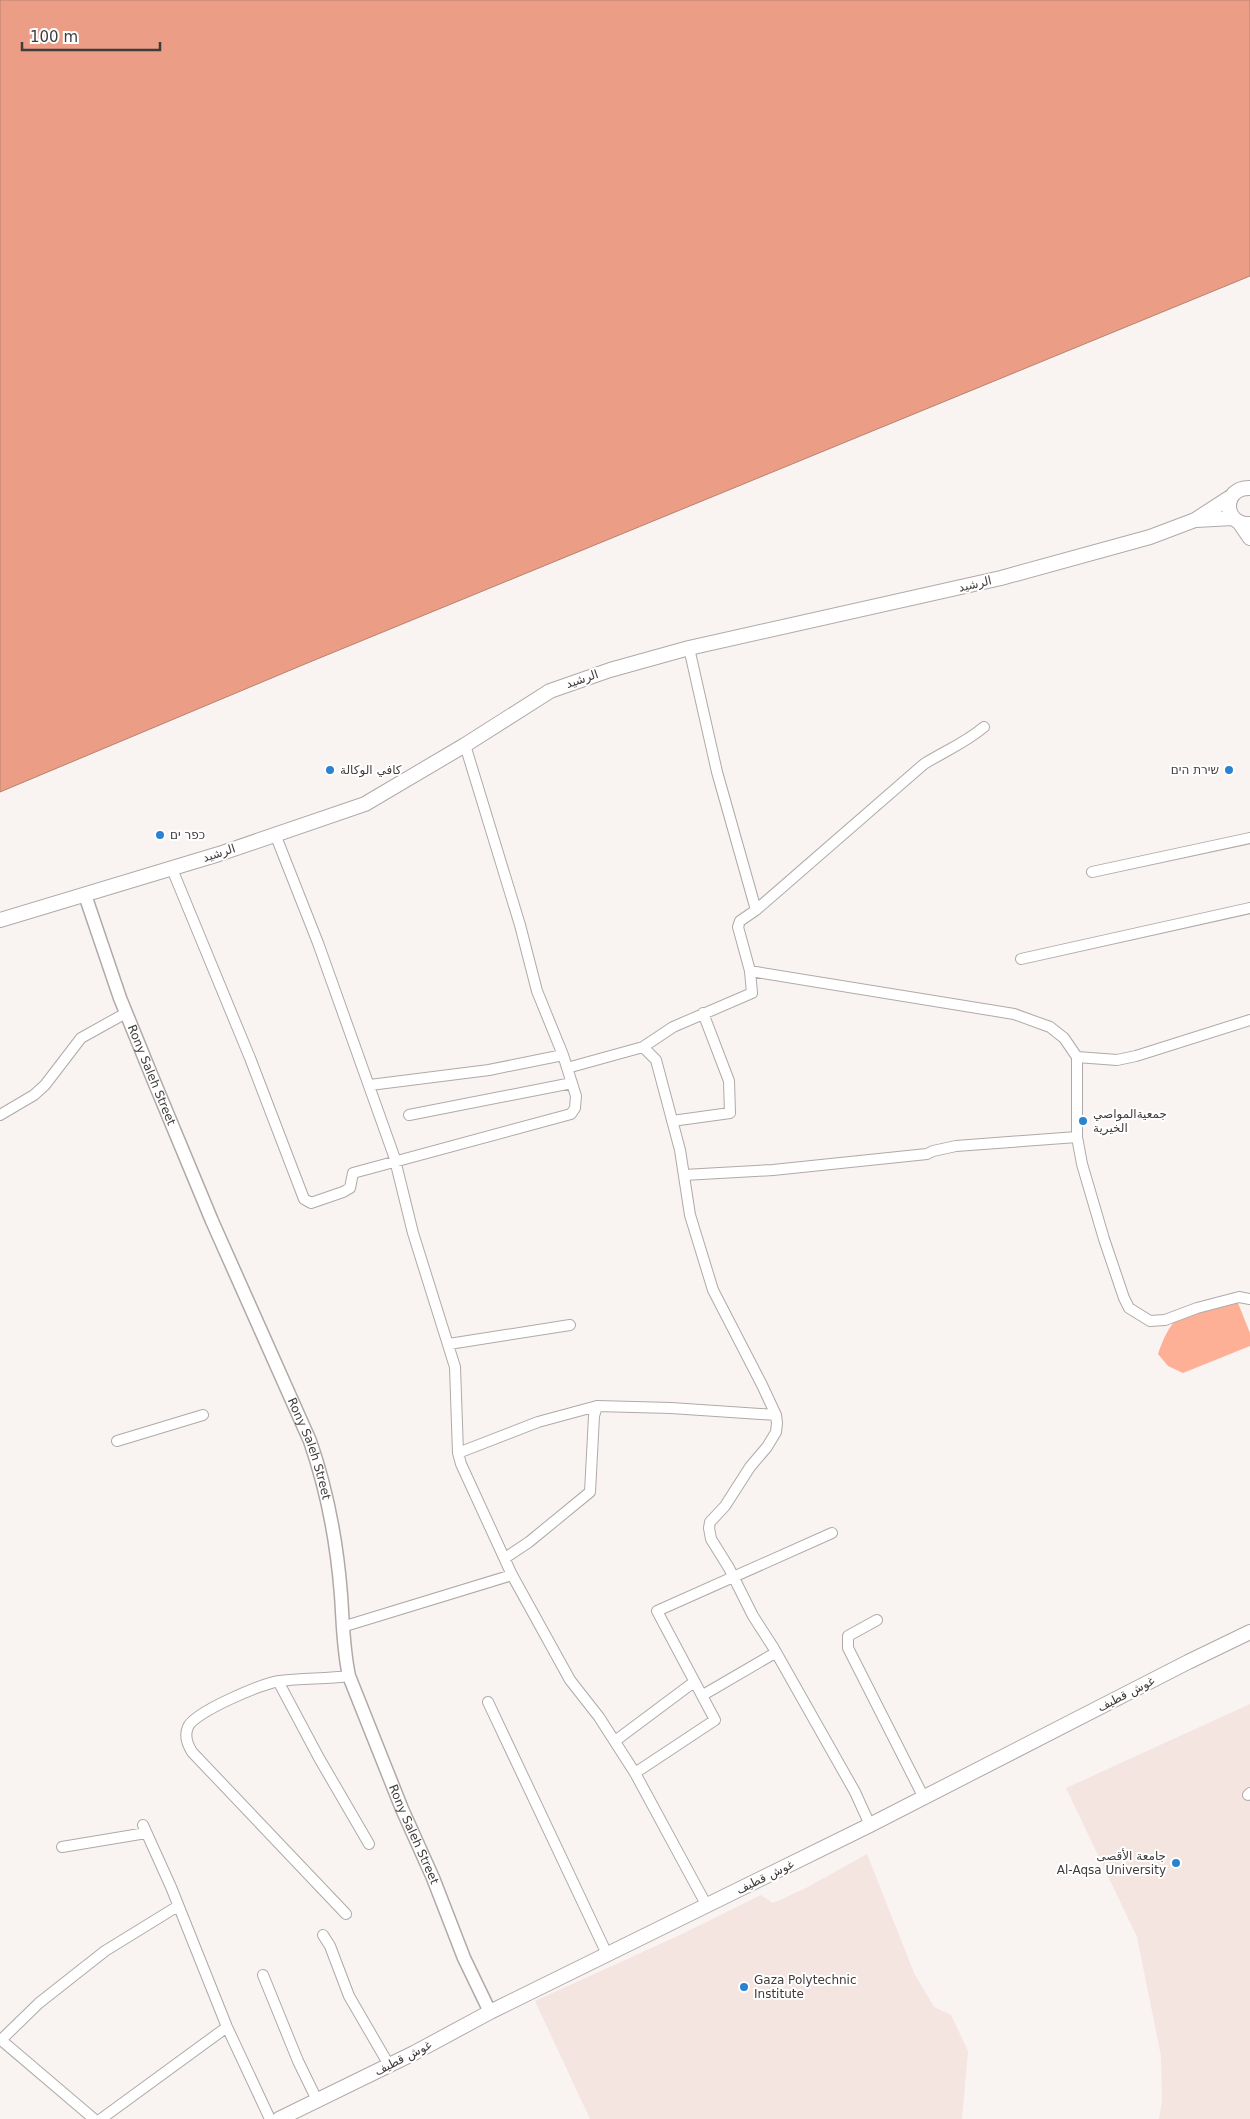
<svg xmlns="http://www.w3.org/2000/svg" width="1250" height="2119" viewBox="0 0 1250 2119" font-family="'DejaVu Sans',Vazirmatn,'Noto Sans Hebrew',sans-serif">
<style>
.built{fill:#f4e5e1}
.forest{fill:#feb096}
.water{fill:#eb9e85;stroke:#b7816f}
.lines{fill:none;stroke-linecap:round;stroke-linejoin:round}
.minor-casing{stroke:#afaaa8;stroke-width:12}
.tertiary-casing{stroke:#afaaa8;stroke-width:15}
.secondary-casing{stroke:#afaaa8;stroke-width:16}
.minor{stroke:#fff;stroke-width:10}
.tertiary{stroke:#fff;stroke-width:12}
.secondary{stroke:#fff;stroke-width:14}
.poi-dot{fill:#2a83d1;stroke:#fff;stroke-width:2}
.labels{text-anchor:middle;stroke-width:4;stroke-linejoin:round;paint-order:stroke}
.street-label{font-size:12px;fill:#3f3c3b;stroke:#fff}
.poi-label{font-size:12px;fill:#3f3c3b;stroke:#fff;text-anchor:start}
</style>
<rect width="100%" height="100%" fill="#f9f3f1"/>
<path class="built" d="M 1250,1704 L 1250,2119 L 1159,2119 L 1162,2100 L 1161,2056 L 1137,1937 L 1066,1788 Z
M 867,1854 L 914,1973 L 934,2007 L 951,2015 L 968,2051 L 962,2119 L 590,2119 L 535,2001 L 680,1935 L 761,1895 L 773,1903 L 806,1888 Z"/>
<path class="forest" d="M 1238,1303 L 1250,1333 L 1250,1346 L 1183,1373 L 1168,1366 L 1158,1354 C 1162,1342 1169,1324 1180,1317 C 1196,1307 1220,1307 1238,1303 Z"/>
<path class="water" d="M 0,0 L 1250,0 L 1250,276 L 305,664 L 0,792 Z"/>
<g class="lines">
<g class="minor-casing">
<path id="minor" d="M 689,648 L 717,772 L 756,910
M 275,834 L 318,943 L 394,1156 L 413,1233 L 455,1367 L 458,1453 L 461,1464 L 512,1575 L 570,1680 L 599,1717 L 635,1773 L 707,1906
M 172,869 L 250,1058 L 304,1199 L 311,1203 L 343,1192 L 350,1188 L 353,1173 L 571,1114 L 575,1108 L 576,1096 L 563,1055 L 537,991 L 520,925 L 465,745
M 1092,872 L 1250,838
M 1021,959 L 1250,908
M 750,971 L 1014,1014 L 1050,1027 L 1064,1038 L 1077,1057 L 1077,1137 L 1082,1164 L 1104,1239 L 1124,1298 L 1129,1308 L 1150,1321 L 1165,1320 L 1197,1308 L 1239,1297 L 1250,1299
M 643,1047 L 656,1060 L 680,1150 L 690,1215 L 713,1290 L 762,1385 L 776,1415 L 777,1423 L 776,1432 L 767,1447 L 750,1467 L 725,1506 L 710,1522 L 709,1528 L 711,1539 L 729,1568 L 753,1616 L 773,1647 L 855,1792 L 870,1825
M 1077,1057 L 1117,1060 L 1136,1056 L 1250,1020
M 567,1068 L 643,1047 L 673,1027 L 752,993 L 750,971 L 738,927 L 740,921 L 756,910 L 924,764 C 945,751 965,743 984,727
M 370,1085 L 489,1070 L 563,1055
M 0,1115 L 34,1095 L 45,1085 L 81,1038 L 126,1013
M 409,1115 L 572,1083
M 672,1121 L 730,1113 L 729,1081 L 703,1013
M 684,1175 L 773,1170 L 927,1154 L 933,1151 L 956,1146 L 1077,1137
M 449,1344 L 570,1325
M 117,1441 L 203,1415
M 458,1453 L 538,1422 L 597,1406 L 671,1408 L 776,1415
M 505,1558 L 529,1542 L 590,1492 L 594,1416 L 597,1406
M 877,1620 L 848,1636 L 848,1648 L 924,1798
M 342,1627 L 512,1575
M 278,1681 L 319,1758 L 369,1844
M 703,1695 L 775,1653
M 488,1702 L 607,1954
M 615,1741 L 694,1682
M 635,1773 L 715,1720 L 657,1611 L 832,1533
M 1248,1795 L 1250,1793
M 143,1825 L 171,1887 L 227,2027 L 270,2119
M 62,1847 L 146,1833
M 346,1914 L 192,1752 C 187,1744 184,1736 188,1727 C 194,1712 263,1683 280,1681 C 302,1678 326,1679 349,1676
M 323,1935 L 330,1946 L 349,1996 L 389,2065
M 263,1975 L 298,2061 L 317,2100
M 0,2039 L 94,2119
M 1,2040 L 39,2003 L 105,1951 L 178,1906
M 101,2119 L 227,2027"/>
</g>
<g class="tertiary-casing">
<g id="tertiary">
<path id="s1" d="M 85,895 L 120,998 L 153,1079 L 212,1221 L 310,1441 C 327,1490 337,1543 341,1595 C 343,1623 343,1648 349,1676 L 402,1809 L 433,1878 L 464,1958 L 490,2012"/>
</g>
</g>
<g class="secondary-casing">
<path id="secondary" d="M 1250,488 C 1222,487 1222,525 1250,524
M 1196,520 L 1233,518
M 1239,522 L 1250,538
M 0,920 L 219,854 L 365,804 L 465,745 L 550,691 L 610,670 L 689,648 L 1001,578 L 1150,537 L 1195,520 L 1232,496
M 279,2119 L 414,2053 L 490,2012 L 870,1825 L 1188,1662 L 1250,1632"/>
</g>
<use href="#minor" class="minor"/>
<use href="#tertiary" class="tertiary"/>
<use href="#secondary" class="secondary"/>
</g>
<g class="poi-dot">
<circle cx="330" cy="770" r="5"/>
<circle cx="1229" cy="770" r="5"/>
<circle cx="160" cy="835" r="5"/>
<circle cx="1083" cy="1121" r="5"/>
<circle cx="1176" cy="1863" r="5"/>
<circle cx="744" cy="1987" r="5"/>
</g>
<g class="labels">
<g class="street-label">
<text transform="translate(975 584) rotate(-13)" y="4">الرشيد</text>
<text transform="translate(582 679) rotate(-19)" y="4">الرشيد</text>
<text transform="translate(219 853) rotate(-18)" y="4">الرشيد</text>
<text dy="4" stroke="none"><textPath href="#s1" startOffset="192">Rony Saleh Street</textPath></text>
<text dy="4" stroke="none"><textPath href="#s1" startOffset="598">Rony Saleh Street</textPath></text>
<text transform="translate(1126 1694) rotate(-27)" y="4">غوش قطيف</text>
<text dy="4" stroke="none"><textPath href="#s1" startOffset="1001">Rony Saleh Street</textPath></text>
<text transform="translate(765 1877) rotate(-26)" y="4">غوش قطيف</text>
<text transform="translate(403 2058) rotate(-27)" y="4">غوش قطيف</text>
</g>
<g class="poi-label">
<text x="340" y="774">كافي الوكالة</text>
<text x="1219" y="774" text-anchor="end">שירת הים</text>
<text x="170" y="839">כפר ים</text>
<text x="1093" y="1118">جمعيةالمواصي<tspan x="1093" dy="14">الخيرية</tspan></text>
<text x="1166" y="1860" text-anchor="end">جامعة الأقصى<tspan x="1166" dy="14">Al-Aqsa University</tspan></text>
<text x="754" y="1984">Gaza Polytechnic<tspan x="754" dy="14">Institute</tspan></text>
</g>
</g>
<path d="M22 42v8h138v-8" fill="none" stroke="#3f3c3b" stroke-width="2.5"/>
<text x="30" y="42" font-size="15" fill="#3f3c3b" stroke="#ffffff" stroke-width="4" paint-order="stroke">100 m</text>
</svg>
